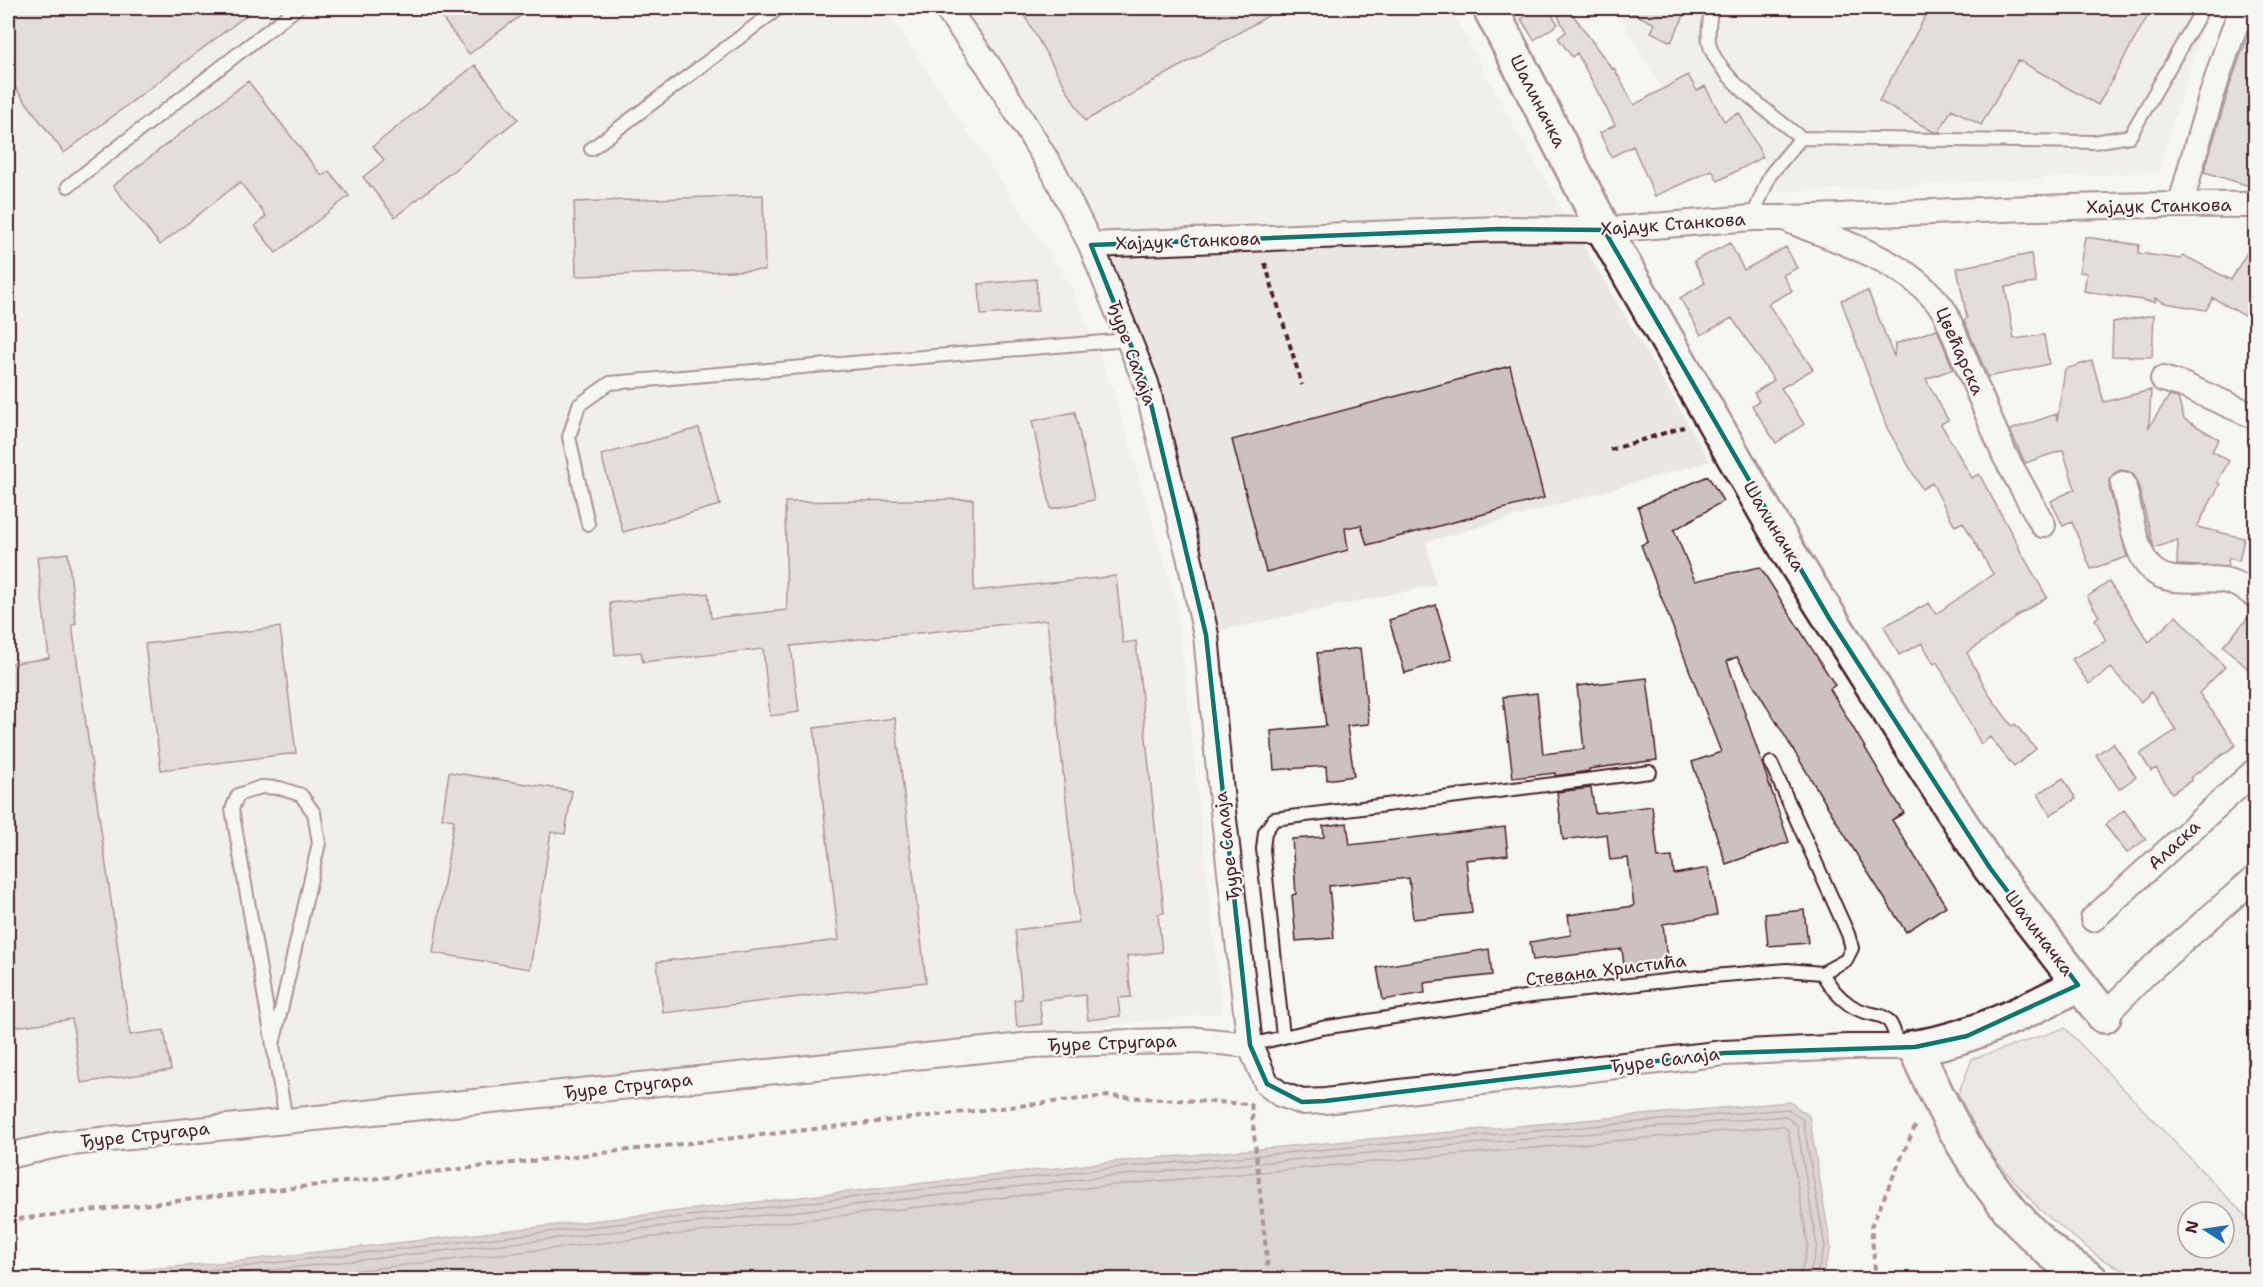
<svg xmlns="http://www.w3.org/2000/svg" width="2263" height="1287" viewBox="0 0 2263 1287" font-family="'Shantell Sans',sans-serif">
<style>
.built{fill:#e9e6e3}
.green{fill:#ddd6d5;stroke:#947a80;stroke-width:1.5;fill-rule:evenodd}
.water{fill:#bbadae;stroke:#8e747a;stroke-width:1.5}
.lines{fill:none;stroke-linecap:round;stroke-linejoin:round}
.shore{stroke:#77585f;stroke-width:1.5}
.building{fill:#ccc1c0;stroke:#4a1f2b;stroke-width:1.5}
.lane-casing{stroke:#4a1f2b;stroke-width:16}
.street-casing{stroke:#4a1f2b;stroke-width:28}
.secondary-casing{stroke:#4a1f2b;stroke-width:38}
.path{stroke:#4a1f2b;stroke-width:4;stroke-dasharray:6 4.5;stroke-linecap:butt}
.lane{stroke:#f6f6f2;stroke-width:12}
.street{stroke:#f6f6f2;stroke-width:24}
.secondary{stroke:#f6f6f2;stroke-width:33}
.marked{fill:none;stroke:#0f766e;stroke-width:4.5;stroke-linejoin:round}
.labels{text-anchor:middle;stroke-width:4.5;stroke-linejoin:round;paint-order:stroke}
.street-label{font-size:18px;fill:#4a1f2b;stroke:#f6f6f2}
</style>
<rect width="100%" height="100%" fill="#f6f6f2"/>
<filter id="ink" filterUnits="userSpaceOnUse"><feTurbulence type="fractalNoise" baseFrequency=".0167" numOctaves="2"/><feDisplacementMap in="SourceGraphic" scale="12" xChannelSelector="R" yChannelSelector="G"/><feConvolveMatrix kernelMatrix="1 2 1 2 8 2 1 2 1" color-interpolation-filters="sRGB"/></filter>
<g filter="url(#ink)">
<path class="built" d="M 8,8 L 885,8 L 1071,286 L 1113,389 L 1177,606 L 1222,1013 L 286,1112 L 8,1145 Z
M 963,8 L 1450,8 L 1517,132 L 1710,461 L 1426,542 L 1436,585 L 1212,632 L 1161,393 L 1067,187 Z
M 1615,8 L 2214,8 L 2201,32 L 2158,172 L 1780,192 L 1762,157 L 1712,174 Z"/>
<path class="green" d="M 2065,1028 L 2255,1226 L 2255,1279 L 2141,1279 L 2100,1258 L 2040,1210 L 1986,1149 L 1958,1094 L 1972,1059 ZM 2188,1212 L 2224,1212 L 2224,1248 L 2188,1248 Z"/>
<path class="water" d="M 1790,1102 L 1809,1116 L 1831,1248 L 1821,1278 L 1813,1279 L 41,1279 L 238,1261 L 1111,1162 Z"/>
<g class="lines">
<path class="shore" d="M 104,1280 L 239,1267 L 1112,1168 L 1788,1109 L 1803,1120 L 1825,1247 L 1815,1280
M 183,1280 L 1112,1176 L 1785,1116 L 1797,1125 L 1817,1246 L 1808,1280
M 272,1280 L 1113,1185 L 1783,1126 L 1788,1130 L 1808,1245 L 1799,1280"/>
</g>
<path class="building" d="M 8,8 L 256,8 L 64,153 L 8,78 Z
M 455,8 L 531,8 L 469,54 L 442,18 Z
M 1020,8 L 1282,8 L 1085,121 Z
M 1539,8 L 1547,8 L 1558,24 L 1534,40 L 1521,19 Z
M 1622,8 L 1688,8 L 1671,42 L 1651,32 L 1655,24 Z
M 1930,8 L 2152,8 L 2098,105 L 2018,60 L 1981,125 L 1952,109 L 1939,132 L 1934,132 L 1879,101 Z
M 1569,9 L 1612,69 L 1614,68 L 1634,105 L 1688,75 L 1697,91 L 1705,86 L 1724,121 L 1739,113 L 1763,157 L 1718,181 L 1712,170 L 1655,196 L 1633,146 L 1611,157 L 1600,133 L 1615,125 L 1577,53 L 1572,57 L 1558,38 L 1566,32 L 1558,16 Z
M 2256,12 L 2256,188 L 2204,172 L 2230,85 Z
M 475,65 L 518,119 L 395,217 L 363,177 L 384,160 L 373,146 Z
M 248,81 L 322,176 L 329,171 L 349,196 L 276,253 L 255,226 L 266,216 L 240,182 L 160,245 L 113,186 Z
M 763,195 L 765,270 L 576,276 L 574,202 Z
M 2085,237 L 2139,245 L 2138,253 L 2181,259 L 2183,255 L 2231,280 L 2256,237 L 2256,322 L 2213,298 L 2206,310 L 2165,303 L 2155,298 L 2155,302 L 2084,291 L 2087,273 L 2079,272 Z
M 1730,243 L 1744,270 L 1786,247 L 1797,268 L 1783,275 L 1792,291 L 1768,304 L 1813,369 L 1781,388 L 1804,424 L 1776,443 L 1752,406 L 1759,401 L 1754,393 L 1774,380 L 1732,318 L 1701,335 L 1680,298 L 1705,283 L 1694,261 Z
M 2031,254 L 2036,283 L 2005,287 L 2014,339 L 2044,335 L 2049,364 L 1988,377 L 1964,320 L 1967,318 L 1957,268 Z
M 1036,279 L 1038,311 L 981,315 L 979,284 Z
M 1868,291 L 1894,357 L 1895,344 L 1937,329 L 1953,369 L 1926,379 L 1948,420 L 1941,424 L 1972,478 L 1979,474 L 2019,547 L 2018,547 L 2047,597 L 2015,617 L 2016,618 L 1967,653 L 1990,696 L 2012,726 L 2015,724 L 2036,749 L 2014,767 L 1990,737 L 1981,744 L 1937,662 L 1934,664 L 1922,643 L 1899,655 L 1884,626 L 1929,603 L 1936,614 L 1993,574 L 1963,522 L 1955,526 L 1932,483 L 1922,489 L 1887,428 L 1841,300 Z
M 2154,315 L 2152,357 L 2112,356 L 2113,322 Z
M 2092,361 L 2104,402 L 2151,390 L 2149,427 L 2169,396 L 2178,398 L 2184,419 L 2219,439 L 2212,451 L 2229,461 L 2217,482 L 2220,484 L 2197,527 L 2244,538 L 2239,561 L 2229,558 L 2227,567 L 2177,565 L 2178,540 L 2154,548 L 2137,480 L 2133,474 L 2127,471 L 2120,470 L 2113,474 L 2110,480 L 2109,487 L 2127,557 L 2091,569 L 2072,522 L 2063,526 L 2051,501 L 2075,489 L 2063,450 L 2025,463 L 2010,430 L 2056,414 L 2057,421 L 2065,369 Z
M 1510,366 L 1544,498 L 1367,545 L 1361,525 L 1345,528 L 1348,550 L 1266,572 L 1232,440 Z
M 1075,412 L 1094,500 L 1051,509 L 1032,421 Z
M 699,428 L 720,505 L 623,532 L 601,455 Z
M 1708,476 L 1723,501 L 1674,530 L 1695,581 L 1760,567 L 1835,685 L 1830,689 L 1904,813 L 1892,820 L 1946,906 L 1906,932 L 1860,860 L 1737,657 L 1727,661 L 1789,842 L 1726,864 L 1692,762 L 1721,752 L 1641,545 L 1648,542 L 1638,507 Z
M 973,499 L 974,591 L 1116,576 L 1123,643 L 1136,641 L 1164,913 L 1158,914 L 1162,952 L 1127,956 L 1131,997 L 1118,998 L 1120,1016 L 1088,1020 L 1085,995 L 1039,1000 L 1042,1024 L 1017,1027 L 1014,1000 L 1022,999 L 1015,930 L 1079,922 L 1047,620 L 791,646 L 799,712 L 770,716 L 763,649 L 643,662 L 641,652 L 615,655 L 610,603 L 708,593 L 711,618 L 787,610 L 785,502 Z
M 68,553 L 76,624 L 72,625 L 130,1035 L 164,1030 L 171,1070 L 81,1083 L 72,1019 L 8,1028 L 8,664 L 49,658 L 37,557 Z
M 2109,582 L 2149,642 L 2176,616 L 2225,667 L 2199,693 L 2236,745 L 2190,778 L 2192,780 L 2172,793 L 2156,768 L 2151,771 L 2140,754 L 2176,730 L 2151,692 L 2141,702 L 2111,668 L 2089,684 L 2072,659 L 2106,641 L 2095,619 L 2099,616 L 2087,597 Z
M 1436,605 L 1452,659 L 1405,673 L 1389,620 Z
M 2255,610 L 2256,610 L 2256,676 L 2223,646 Z
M 280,627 L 296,753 L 161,770 L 145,644 Z
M 1360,648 L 1369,724 L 1347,726 L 1354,776 L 1327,780 L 1326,766 L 1274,770 L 1271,731 L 1326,726 L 1317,653 Z
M 1647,678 L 1657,760 L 1589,769 L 1589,771 L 1555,776 L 1555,773 L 1513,778 L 1503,697 L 1537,693 L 1543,754 L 1584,749 L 1577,686 Z
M 895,718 L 926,982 L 663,1013 L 657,962 L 839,940 L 814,728 Z
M 2113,743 L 2136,777 L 2119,789 L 2096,755 Z
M 449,772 L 572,791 L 565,834 L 551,832 L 530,969 L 433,953 L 454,820 L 442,818 Z
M 2063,778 L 2076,799 L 2050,815 L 2038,794 Z
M 1591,788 L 1595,813 L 1652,806 L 1658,858 L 1672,857 L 1674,874 L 1708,868 L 1717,915 L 1663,924 L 1668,967 L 1625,972 L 1622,949 L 1533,960 L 1530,942 L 1571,935 L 1568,915 L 1634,906 L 1628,858 L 1610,860 L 1607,834 L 1563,840 L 1557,792 Z
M 2124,810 L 2146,839 L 2127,853 L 2105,825 Z
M 1347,823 L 1350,845 L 1505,827 L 1508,855 L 1466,860 L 1472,913 L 1413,919 L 1409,878 L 1329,886 L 1334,938 L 1296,941 L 1292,895 L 1296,894 L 1292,839 L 1324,837 L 1323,826 Z
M 1804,910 L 1808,943 L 1768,946 L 1765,914 Z
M 1489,949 L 1492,975 L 1424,983 L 1425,993 L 1383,1000 L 1377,967 Z"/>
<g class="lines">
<g class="lane-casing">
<path id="lane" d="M 1711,8 C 1710,20 1706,38 1711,49 C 1723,81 1774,116 1801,138 L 1770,175 L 1752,218
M 1801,138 L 2094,142 L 2130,136 L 2199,15 L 2200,8
M 591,149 L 779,8
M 68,186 L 297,8
M 588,524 L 569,437 L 579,405 L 610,383 L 1128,340
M 1771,763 L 1848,934 L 1852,948 L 1846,960 L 1822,973
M 1283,1036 L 1263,849 L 1265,832 L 1274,819 L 1650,772
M 273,1045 L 319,843 L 314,813 L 301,795 L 280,788 L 261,787 L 238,795 L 232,809 L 286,1120
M 1250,1045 L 1322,1028 L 1532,996 L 1700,977 L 1787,970 L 1822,973 C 1830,986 1837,996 1850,1005 C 1877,1023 1890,1002 1898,1048"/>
</g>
<g class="street-casing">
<path id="street" d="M 946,8 L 988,65 L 1055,174 L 1091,245 L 1146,383 L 1189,556 L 1206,635 L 1222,802 L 1250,1045 L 1267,1084 L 1280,1094 L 1302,1102 L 1325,1101 L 1724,1053 L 1847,1047 L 1915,1047
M 2181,204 C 2198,138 2217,72 2242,8
M 1791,221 C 1845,244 1910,261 1945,312 L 2005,456 L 2043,525
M 1091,245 L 1499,229 L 1604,230 L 1752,218 L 1785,218 C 1942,212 2099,203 2256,205
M 2163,379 L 2183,385 L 2256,417
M 2123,484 C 2130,509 2133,543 2147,564 C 2166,591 2206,573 2231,582 C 2240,585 2248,590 2256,596
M 2093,919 L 2256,770
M 2104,1016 L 2145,974 L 2256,877
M 8,1156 L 61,1144 L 1032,1045 L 1199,1040 L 1250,1045"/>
</g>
<g class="secondary-casing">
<path id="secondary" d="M 1490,8 L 1604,230 L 1789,553 L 1898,726 L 1990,868 L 2104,1016
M 2078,985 C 2028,1010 1970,1040 1915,1047 C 1948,1123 1986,1194 2049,1250 C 2062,1261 2077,1270 2091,1280"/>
</g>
<path class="path" d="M 1265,263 L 1302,385
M 1610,450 L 1684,427
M 1251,1104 L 1269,1280
M 8,1220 L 1107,1096 L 1251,1104
M 1876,1280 L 1871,1227 L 1917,1122"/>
<use href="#lane" class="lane"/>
<use href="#street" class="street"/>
<use href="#secondary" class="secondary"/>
</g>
</g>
<path d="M0 0H2263V1287H0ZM 1499,229 L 1604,230 L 1829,618 L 1990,868 L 2078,985 L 1967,1036 L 1915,1047 L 1724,1053 L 1325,1101 L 1302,1102 L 1267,1084 L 1250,1045 L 1206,635 L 1146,383 L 1091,245 Z" fill="#f6f6f2" fill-opacity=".55" fill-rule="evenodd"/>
<path class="marked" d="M 1499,229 L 1604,230 L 1829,618 L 1990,868 L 2078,985 L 1967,1036 L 1915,1047 L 1724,1053 L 1325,1101 L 1302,1102 L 1267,1084 L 1250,1045 L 1206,635 L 1146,383 L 1091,245 Z"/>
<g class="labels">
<g class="street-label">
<text transform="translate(1538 101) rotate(63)" y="6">Шалиначка</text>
<text transform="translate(2159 206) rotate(-1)" y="6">Хајдук Станкова</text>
<text transform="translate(1673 224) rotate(-4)" y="6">Хајдук Станкова</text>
<text transform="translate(1188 241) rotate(-2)" y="6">Хајдук Станкова</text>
<text transform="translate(1960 351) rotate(66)" y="6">Цвећарска</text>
<text transform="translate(1132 353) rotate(70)" y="6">Ђуре Салаја</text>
<text transform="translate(1774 526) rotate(59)" y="6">Шалиначка</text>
<text transform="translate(2174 845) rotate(-43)" y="6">Аласка</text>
<text transform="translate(1227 846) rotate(-97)" y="6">Ђуре Салаја</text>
<text transform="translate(2039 933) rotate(53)" y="6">Шалиначка</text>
<text transform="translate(1606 970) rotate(-7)" y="6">Стевана Христића</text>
<text transform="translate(1112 1043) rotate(-2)" y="6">Ђуре Стругара</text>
<text transform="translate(1665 1060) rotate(-7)" y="6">Ђуре Салаја</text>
<text transform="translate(628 1086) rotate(-6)" y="6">Ђуре Стругара</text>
<text transform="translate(145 1135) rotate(-6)" y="6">Ђуре Стругара</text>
</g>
</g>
<rect width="2263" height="1287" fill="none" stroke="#f6f6f2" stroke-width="30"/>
<rect x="15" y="15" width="2233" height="1257" fill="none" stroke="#4a1f2b" stroke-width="2" filter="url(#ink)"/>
<g transform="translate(2206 1230) rotate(282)"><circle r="28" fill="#f6f6f2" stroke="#b1a0a2" stroke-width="1.5"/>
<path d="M0-4.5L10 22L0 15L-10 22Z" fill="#1f6fb2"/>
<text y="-9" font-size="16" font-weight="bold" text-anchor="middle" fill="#4a1f2b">N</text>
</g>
</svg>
